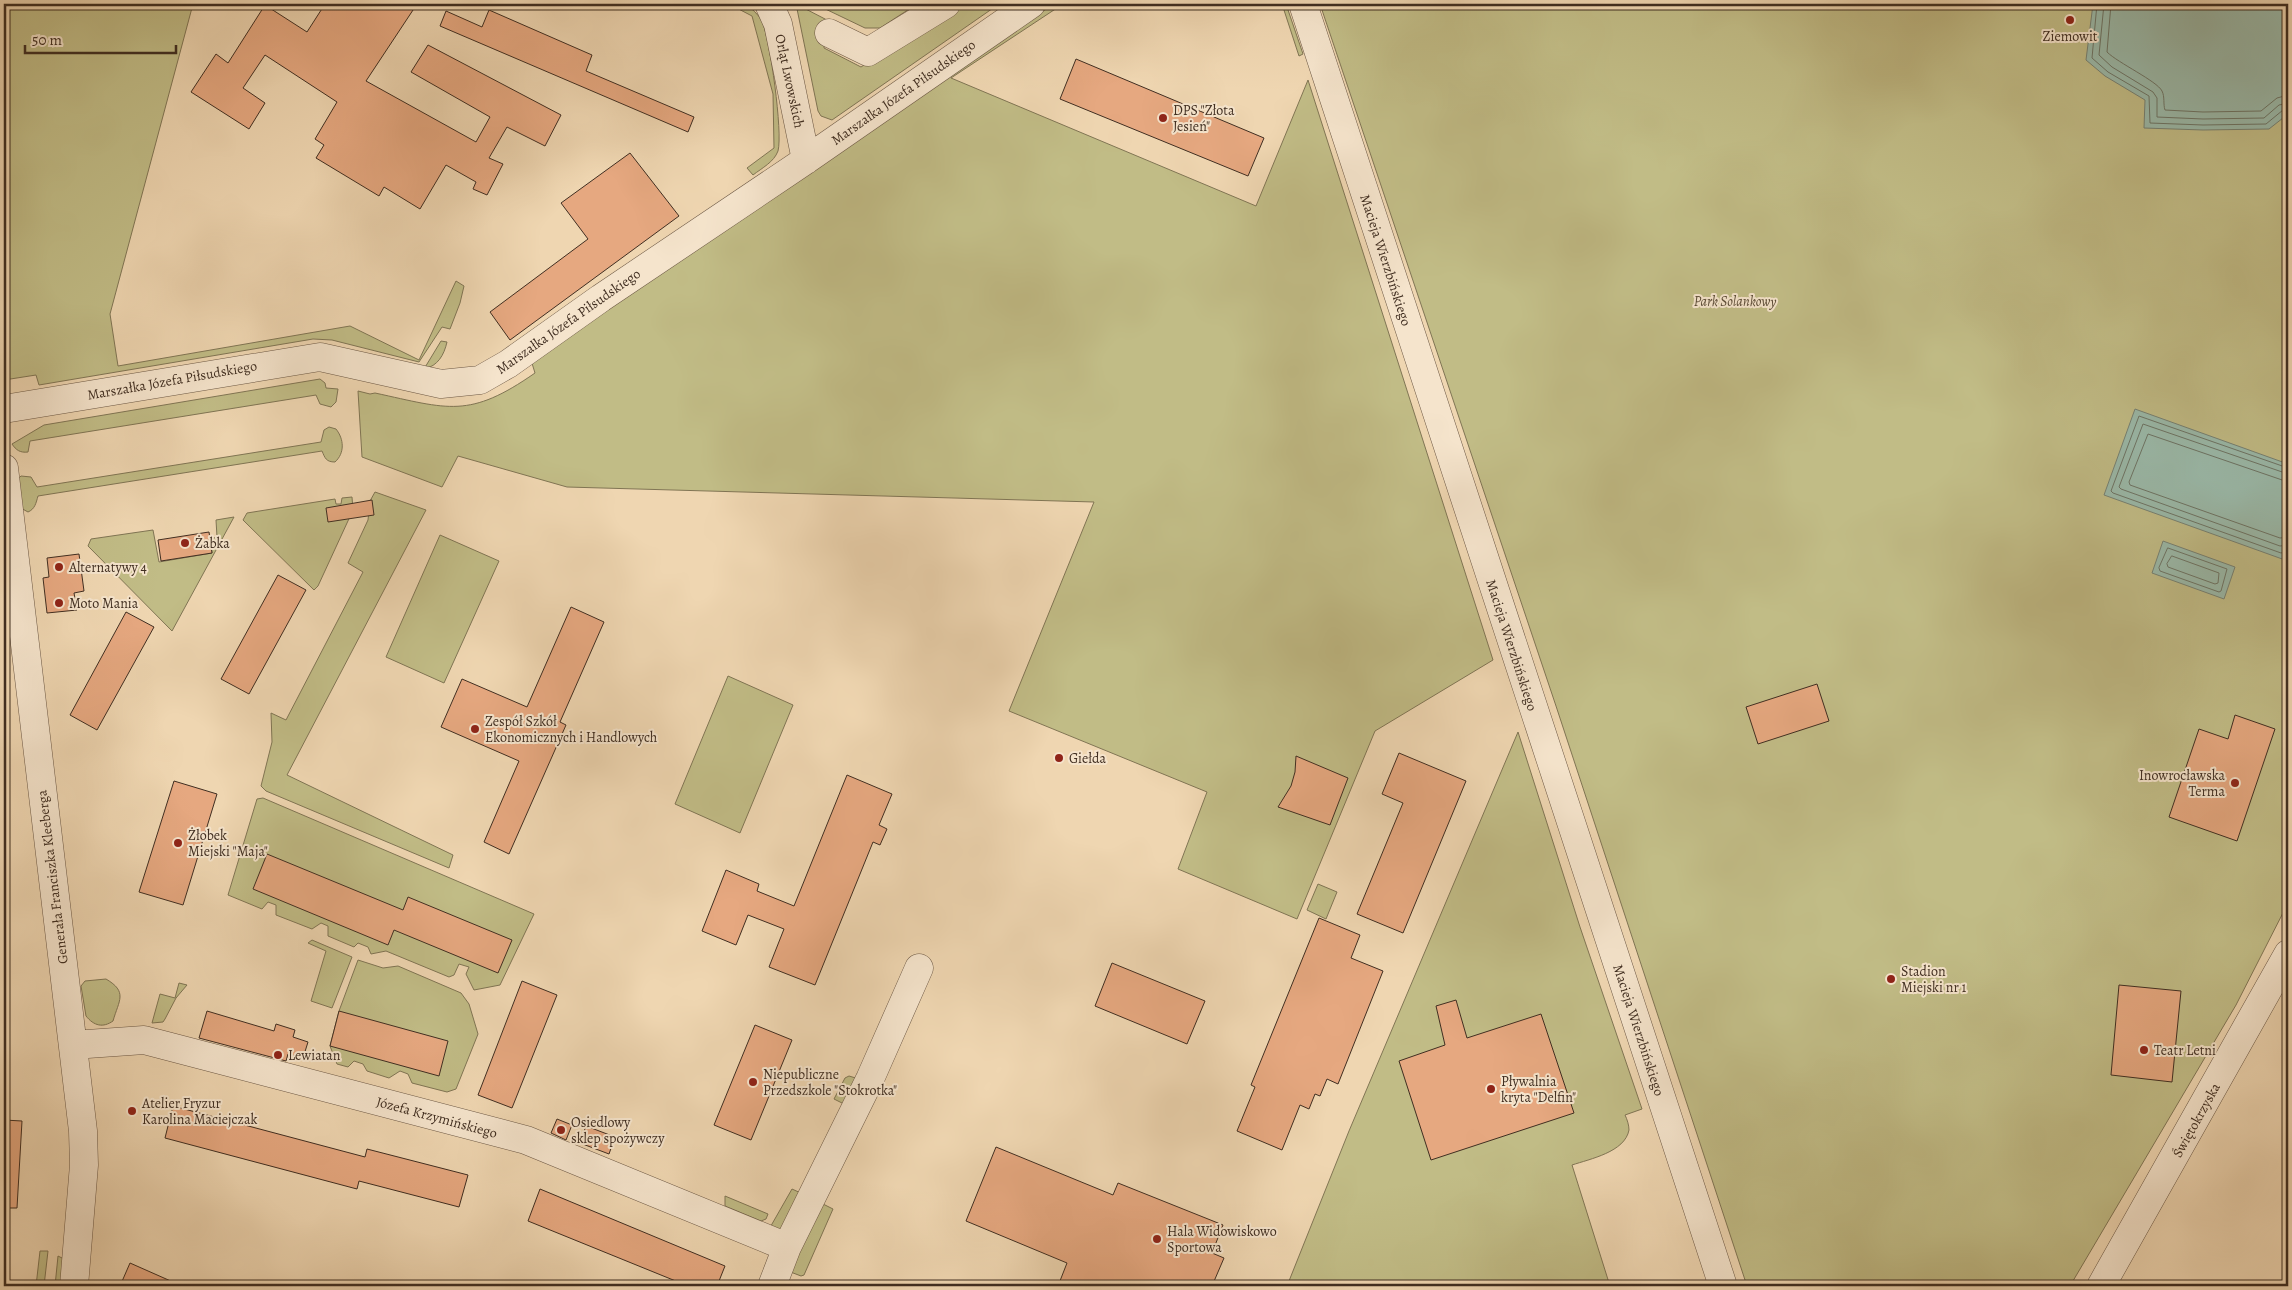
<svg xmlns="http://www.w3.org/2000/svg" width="2292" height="1290" viewBox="0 0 2292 1290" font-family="Alegreya,serif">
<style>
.green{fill:#c1bc86;stroke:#807554}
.water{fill:#9ab9a9;stroke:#768173}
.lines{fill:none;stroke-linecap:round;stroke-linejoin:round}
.shore{stroke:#6d7465;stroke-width:1}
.building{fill:#e6a880;stroke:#402e21}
.minor-casing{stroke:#6c5845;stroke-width:29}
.minor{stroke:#f5e4cc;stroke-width:28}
.poi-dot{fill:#8f2418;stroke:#f5e4cc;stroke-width:2}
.labels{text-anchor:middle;stroke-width:4;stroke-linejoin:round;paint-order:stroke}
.poi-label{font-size:14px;fill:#402e21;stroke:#f5e4cc;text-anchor:start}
.street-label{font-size:14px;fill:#402e21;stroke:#f5e4cc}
.park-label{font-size:14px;font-style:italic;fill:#5a4a35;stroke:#f5e4cc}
</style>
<rect width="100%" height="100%" fill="#efd6b1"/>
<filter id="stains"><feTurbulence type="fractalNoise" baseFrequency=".004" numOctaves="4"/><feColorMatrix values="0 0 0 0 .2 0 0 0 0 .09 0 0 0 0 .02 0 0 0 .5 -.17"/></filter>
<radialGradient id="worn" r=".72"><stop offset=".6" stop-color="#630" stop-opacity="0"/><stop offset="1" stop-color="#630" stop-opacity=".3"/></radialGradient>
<path class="green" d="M 4,4 L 193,4 L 110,314 L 118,366 L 350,326 L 419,360 L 456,281 L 464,286 L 460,303 L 450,329 L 442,327 L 419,362 L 332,340 L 313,339 L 39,385 L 36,375 L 4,380 Z
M 729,4 L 746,4 C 752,9 758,14 762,21 C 770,39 783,133 778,151 C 774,162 762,168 753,175 L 747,168 L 774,148 L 773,94 L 752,16 Z
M 796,4 L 827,20 L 824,48 L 861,67 L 957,4 L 999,4 L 832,120 L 821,116 L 818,111 Z
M 815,4 L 917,4 L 880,28 L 865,28 Z
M 1054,4 L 1063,4 L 951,78 L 1256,206 L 1308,80 L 1493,660 L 1375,731 L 1297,919 L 1178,869 L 1207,792 L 1009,711 L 1094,502 L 567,487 L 458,456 L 442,487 L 362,457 L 358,391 L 370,394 L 375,393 C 449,409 469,419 535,373 L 531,360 L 944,76 Z
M 1282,4 L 1286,4 L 1303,54 L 1299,56 Z
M 1320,4 L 2288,4 L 2288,903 L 2236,1005 L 2070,1286 L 1747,1286 L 1556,706 Z
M 441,341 L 447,342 C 444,355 438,366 424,369 Z
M 320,379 L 325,383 L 326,388 L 338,389 L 336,402 L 331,407 L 320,404 L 316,395 L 30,441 L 28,452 C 20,453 16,450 12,444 L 44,425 Z
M 329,427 L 336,429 C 344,439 345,453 335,462 C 326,462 325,458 322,451 L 38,496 C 36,503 35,509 28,512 L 19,507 L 18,479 L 21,476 L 31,477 L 37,487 L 321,442 L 324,430 Z
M 375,492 L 426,510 L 287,775 L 453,855 L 449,868 L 266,791 L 261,786 L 272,742 L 271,713 L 286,720 L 363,572 L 348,563 L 368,520 L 370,501 Z
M 352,497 L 353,510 L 318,586 L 314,590 L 243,520 L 247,513 L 335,499 L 336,504 L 341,504 L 342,498 Z
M 234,517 L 172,631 L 88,546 L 91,539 L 153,530 L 159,562 L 212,553 L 210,539 L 217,537 L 216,520 Z
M 440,535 L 499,561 L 444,683 L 386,657 Z
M 728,676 L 793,705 L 740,833 L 675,804 Z
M 1518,732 L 1580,927 L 1642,1109 L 1625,1115 C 1627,1119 1629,1125 1629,1130 C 1625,1152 1590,1159 1572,1165 L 1610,1286 L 1287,1286 L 1349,1131 Z
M 263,798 L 534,914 L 500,985 L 474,990 L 466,974 L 469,967 L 459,964 L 454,975 L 449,977 L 386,951 L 371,954 L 368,947 L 358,943 L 354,947 L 328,936 L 328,926 L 321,923 L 312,929 L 276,915 L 276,905 L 268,902 L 262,909 L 228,895 L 257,799 Z
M 1318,884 L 1337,892 L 1326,919 L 1307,910 Z
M 312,940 L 352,957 L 332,1008 L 311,1001 L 326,951 L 308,943 Z
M 358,960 L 383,968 L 398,966 L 461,993 L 469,1004 L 478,1034 L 456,1089 L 447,1092 L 412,1083 L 408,1074 L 400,1071 L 389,1078 L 367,1071 L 363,1064 L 354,1061 L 348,1067 L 337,1064 L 330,1046 L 339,1011 Z
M 106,979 C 128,992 119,1000 113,1021 C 103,1028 94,1026 86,1016 L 81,986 L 85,981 Z
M 179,983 L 187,985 L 176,998 L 165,1019 L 163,1022 L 152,1023 L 160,994 L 175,998 Z
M 849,1076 L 859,1079 L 846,1105 L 834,1099 L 845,1078 Z
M 792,1189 L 803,1194 L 785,1227 L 779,1230 L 768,1231 Z
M 725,1196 L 768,1214 L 766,1219 L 761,1221 L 725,1206 Z
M 821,1203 L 833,1209 L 804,1275 L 801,1276 L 788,1271 Z
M 40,1251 L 48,1251 L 44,1286 L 36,1286 Z
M 58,1256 L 64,1259 L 65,1286 L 55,1286 Z"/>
<path class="water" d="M 2093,4 L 2288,4 L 2288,114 L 2269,129 L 2203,130 L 2144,128 L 2145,100 L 2105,76 L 2086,60 Z
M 2135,409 L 2288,464 L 2288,550 L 2285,560 L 2104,495 Z
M 2163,541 L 2235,567 L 2224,599 L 2152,573 Z"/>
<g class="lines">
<path class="shore" d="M 2097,4 L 2092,58 L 2108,72 L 2149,96 L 2150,123 L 2203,125 L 2266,124 L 2283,110 L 2288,109
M 2104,4 L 2099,55 L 2112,67 L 2153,92 L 2157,98 L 2157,117 L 2203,119 L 2264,118 L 2279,105 L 2288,103
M 2111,4 L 2107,52 C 2118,63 2157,81 2162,91 C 2165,97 2163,104 2165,110 L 2203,112 L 2261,111 L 2277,98 L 2288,95
M 2288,468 L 2139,416 L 2111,491 L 2113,493 L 2281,553 L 2288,551
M 2288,474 L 2143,424 L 2119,487 L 2121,489 L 2280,546 L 2288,545
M 2288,482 L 2148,434 L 2129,482 L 2130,485 L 2280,538 L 2288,537
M 2168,548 L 2227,569 L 2221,591 L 2219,592 L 2160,571 L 2159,568 Z
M 2172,556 L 2219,573 L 2218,583 L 2215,584 L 2168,567 L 2167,564 Z"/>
</g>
<path class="building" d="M 325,4 L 417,4 L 366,81 L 476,142 L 490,117 L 411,72 L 428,45 L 561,115 L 545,146 L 507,127 L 489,158 L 503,164 L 487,195 L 473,189 L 476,182 L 446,165 L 420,209 L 384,187 L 379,196 L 316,158 L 324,145 L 315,139 L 337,102 L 265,55 L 243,88 L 265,103 L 249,129 L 191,92 L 216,54 L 228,63 L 265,5 L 307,32 Z
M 489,10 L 592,55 L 586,71 L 694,117 L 688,132 L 440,26 L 446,11 L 482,27 Z
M 1076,59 L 1264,138 L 1248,176 L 1060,99 Z
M 630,153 L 679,216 L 510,340 L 490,312 L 588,239 L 561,203 Z
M 372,500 L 374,515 L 328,522 L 326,508 Z
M 209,532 L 212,553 L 161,561 L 158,540 Z
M 79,554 L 84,591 L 74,593 L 77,610 L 47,613 L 43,578 L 49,577 L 47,558 Z
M 278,575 L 306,590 L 249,694 L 221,679 Z
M 571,607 L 604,622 L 560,722 L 566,725 L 509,854 L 484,842 L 519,761 L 441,727 L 462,679 L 527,707 Z
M 126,612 L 154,627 L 97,730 L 70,715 Z
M 1817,684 L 1829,721 L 1758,744 L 1746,707 Z
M 2235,715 L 2275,729 L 2237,841 L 2169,817 L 2199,729 L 2228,739 Z
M 1399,753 L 1466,781 L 1403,933 L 1357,914 L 1403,803 L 1382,794 Z
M 1296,756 L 1348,778 L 1330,825 L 1278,807 L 1291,786 L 1295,772 Z
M 847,775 L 892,794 L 879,825 L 887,829 L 880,845 L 873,842 L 815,985 L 769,967 L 784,929 L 748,915 L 736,945 L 702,931 L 726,870 L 759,884 L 757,891 L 794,906 Z
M 174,781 L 217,794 L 183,905 L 139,892 Z
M 267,854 L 403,910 L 408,897 L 512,940 L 498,973 L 394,930 L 388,945 L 253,889 Z
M 1319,918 L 1360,935 L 1351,958 L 1383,971 L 1338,1084 L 1327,1079 L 1320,1096 L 1315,1094 L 1309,1109 L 1300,1105 L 1282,1150 L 1237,1131 L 1255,1087 L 1251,1085 Z
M 1112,963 L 1205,1001 L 1187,1044 L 1095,1006 Z
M 522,981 L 557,995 L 512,1108 L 478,1095 Z
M 2119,985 L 2181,991 L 2172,1082 L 2111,1075 Z
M 1456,1000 L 1467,1038 L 1541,1014 L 1574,1113 L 1431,1160 L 1399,1061 L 1445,1045 L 1436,1006 Z
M 207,1011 L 274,1031 L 276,1024 L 295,1030 L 293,1037 L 308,1042 L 303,1058 L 288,1054 L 286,1061 L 199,1038 Z
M 339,1011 L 448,1041 L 439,1076 L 330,1046 Z
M 755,1025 L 792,1040 L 751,1140 L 714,1125 Z
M 173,1106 L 365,1157 L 367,1149 L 468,1175 L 459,1207 L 359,1181 L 357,1189 L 165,1138 Z
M 557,1119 L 572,1125 L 566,1140 L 551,1133 Z
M 4,1120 L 22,1121 L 17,1208 L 4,1208 Z
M 586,1126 L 615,1137 L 609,1154 L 580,1143 Z
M 996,1147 L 1113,1195 L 1118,1183 L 1223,1225 L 1212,1253 L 1224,1258 L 1212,1286 L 1058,1286 L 1067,1263 L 966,1221 Z
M 540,1189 L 725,1266 L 717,1286 L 688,1286 L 528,1221 Z
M 130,1263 L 182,1286 L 120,1286 Z"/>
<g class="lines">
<g class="minor-casing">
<path id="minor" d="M 769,4 L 778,24 L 806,160
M 1303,4 L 1723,1286
M 829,33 L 868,52 L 946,4
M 4,409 L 320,357 L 441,384 L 480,380 L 508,364 L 601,298 L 806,160 L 1031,4
M 4,468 L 83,1131 L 84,1165 L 74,1286
M 73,1045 L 144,1040 L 526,1140 L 787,1247
M 772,1286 L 787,1247 L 870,1079 L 919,968
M 2101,1286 L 2288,954"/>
</g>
<use href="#minor" class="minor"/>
</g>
<g class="poi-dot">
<circle cx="2070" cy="20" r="5"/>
<circle cx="1163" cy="118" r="5"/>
<circle cx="185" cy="543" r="5"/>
<circle cx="59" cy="567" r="5"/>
<circle cx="59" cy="603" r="5"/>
<circle cx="475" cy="729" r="5"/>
<circle cx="1059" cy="758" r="5"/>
<circle cx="2235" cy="783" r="5"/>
<circle cx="178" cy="843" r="5"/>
<circle cx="1891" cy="979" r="5"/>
<circle cx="2144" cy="1050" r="5"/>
<circle cx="278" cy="1055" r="5"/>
<circle cx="753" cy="1082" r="5"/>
<circle cx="1491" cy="1089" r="5"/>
<circle cx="132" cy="1111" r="5"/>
<circle cx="561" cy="1130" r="5"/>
<circle cx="1157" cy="1239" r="5"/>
</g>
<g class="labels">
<g class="poi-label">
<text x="2070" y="41" text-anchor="middle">Ziemowit</text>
<text x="1173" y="115">DPS "Złota<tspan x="1173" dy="16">Jesień"</tspan></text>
<text x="195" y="548">Żabka</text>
<text x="69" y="572">Alternatywy 4</text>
<text x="69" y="608">Moto Mania</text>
<text x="485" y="726">Zespół Szkół<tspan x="485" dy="16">Ekonomicznych i Handlowych</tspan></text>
<text x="1069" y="763">Giełda</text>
<text x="2225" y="780" text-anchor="end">Inowrocławska<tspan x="2225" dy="16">Terma</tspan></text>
<text x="188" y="840">Żłobek<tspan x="188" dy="16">Miejski "Maja"</tspan></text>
<text x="1901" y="976">Stadion<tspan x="1901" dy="16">Miejski nr 1</tspan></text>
<text x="2154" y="1055">Teatr Letni</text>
<text x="288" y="1060">Lewiatan</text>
<text x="763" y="1079">Niepubliczne<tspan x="763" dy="16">Przedszkole "Stokrotka"</tspan></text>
<text x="1501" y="1086">Pływalnia<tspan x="1501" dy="16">kryta "Delfin"</tspan></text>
<text x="142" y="1108">Atelier Fryzur<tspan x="142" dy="16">Karolina Maciejczak</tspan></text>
<text x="571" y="1127">Osiedlowy<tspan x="571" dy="16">sklep spożywczy</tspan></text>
<text x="1167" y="1236">Hala Widowiskowo<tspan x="1167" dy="16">Sportowa</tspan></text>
</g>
<g class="street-label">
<text transform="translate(790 81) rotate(78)" y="5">Orląt Lwowskich</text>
<text transform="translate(903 92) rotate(-35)" y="5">Marszałka Józefa Piłsudskiego</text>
<text transform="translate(1386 260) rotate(72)" y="5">Macieja Wierzbińskiego</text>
<text transform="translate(568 321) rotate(-35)" y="5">Marszałka Józefa Piłsudskiego</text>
<text transform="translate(172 380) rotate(-10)" y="5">Marszałka Józefa Piłsudskiego</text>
<text transform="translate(1512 645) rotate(72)" y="5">Macieja Wierzbińskiego</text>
<text transform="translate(52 877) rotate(-97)" y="5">Generała Franciszka Kleeberga</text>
<text transform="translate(1639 1030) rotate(72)" y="5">Macieja Wierzbińskiego</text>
<text transform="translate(437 1117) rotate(15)" y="5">Józefa Krzymińskiego</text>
<text transform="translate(2196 1120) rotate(-61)" y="5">Świętokrzyska</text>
</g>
<g class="park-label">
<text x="1735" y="306">Park Solankowy</text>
</g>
</g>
<rect width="2292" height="1290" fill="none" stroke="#efd6b1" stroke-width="20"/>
<rect x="5" y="5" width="2282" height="1280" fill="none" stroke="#402e21" stroke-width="2.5"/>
<rect x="10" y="10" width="2272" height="1270" fill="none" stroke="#402e21"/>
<path d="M25 45v8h151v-8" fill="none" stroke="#402e21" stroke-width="2.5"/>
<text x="32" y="45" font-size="15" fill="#402e21" stroke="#f5e4cc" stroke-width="4" paint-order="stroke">50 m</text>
<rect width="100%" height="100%" filter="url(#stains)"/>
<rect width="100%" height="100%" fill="url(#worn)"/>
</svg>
